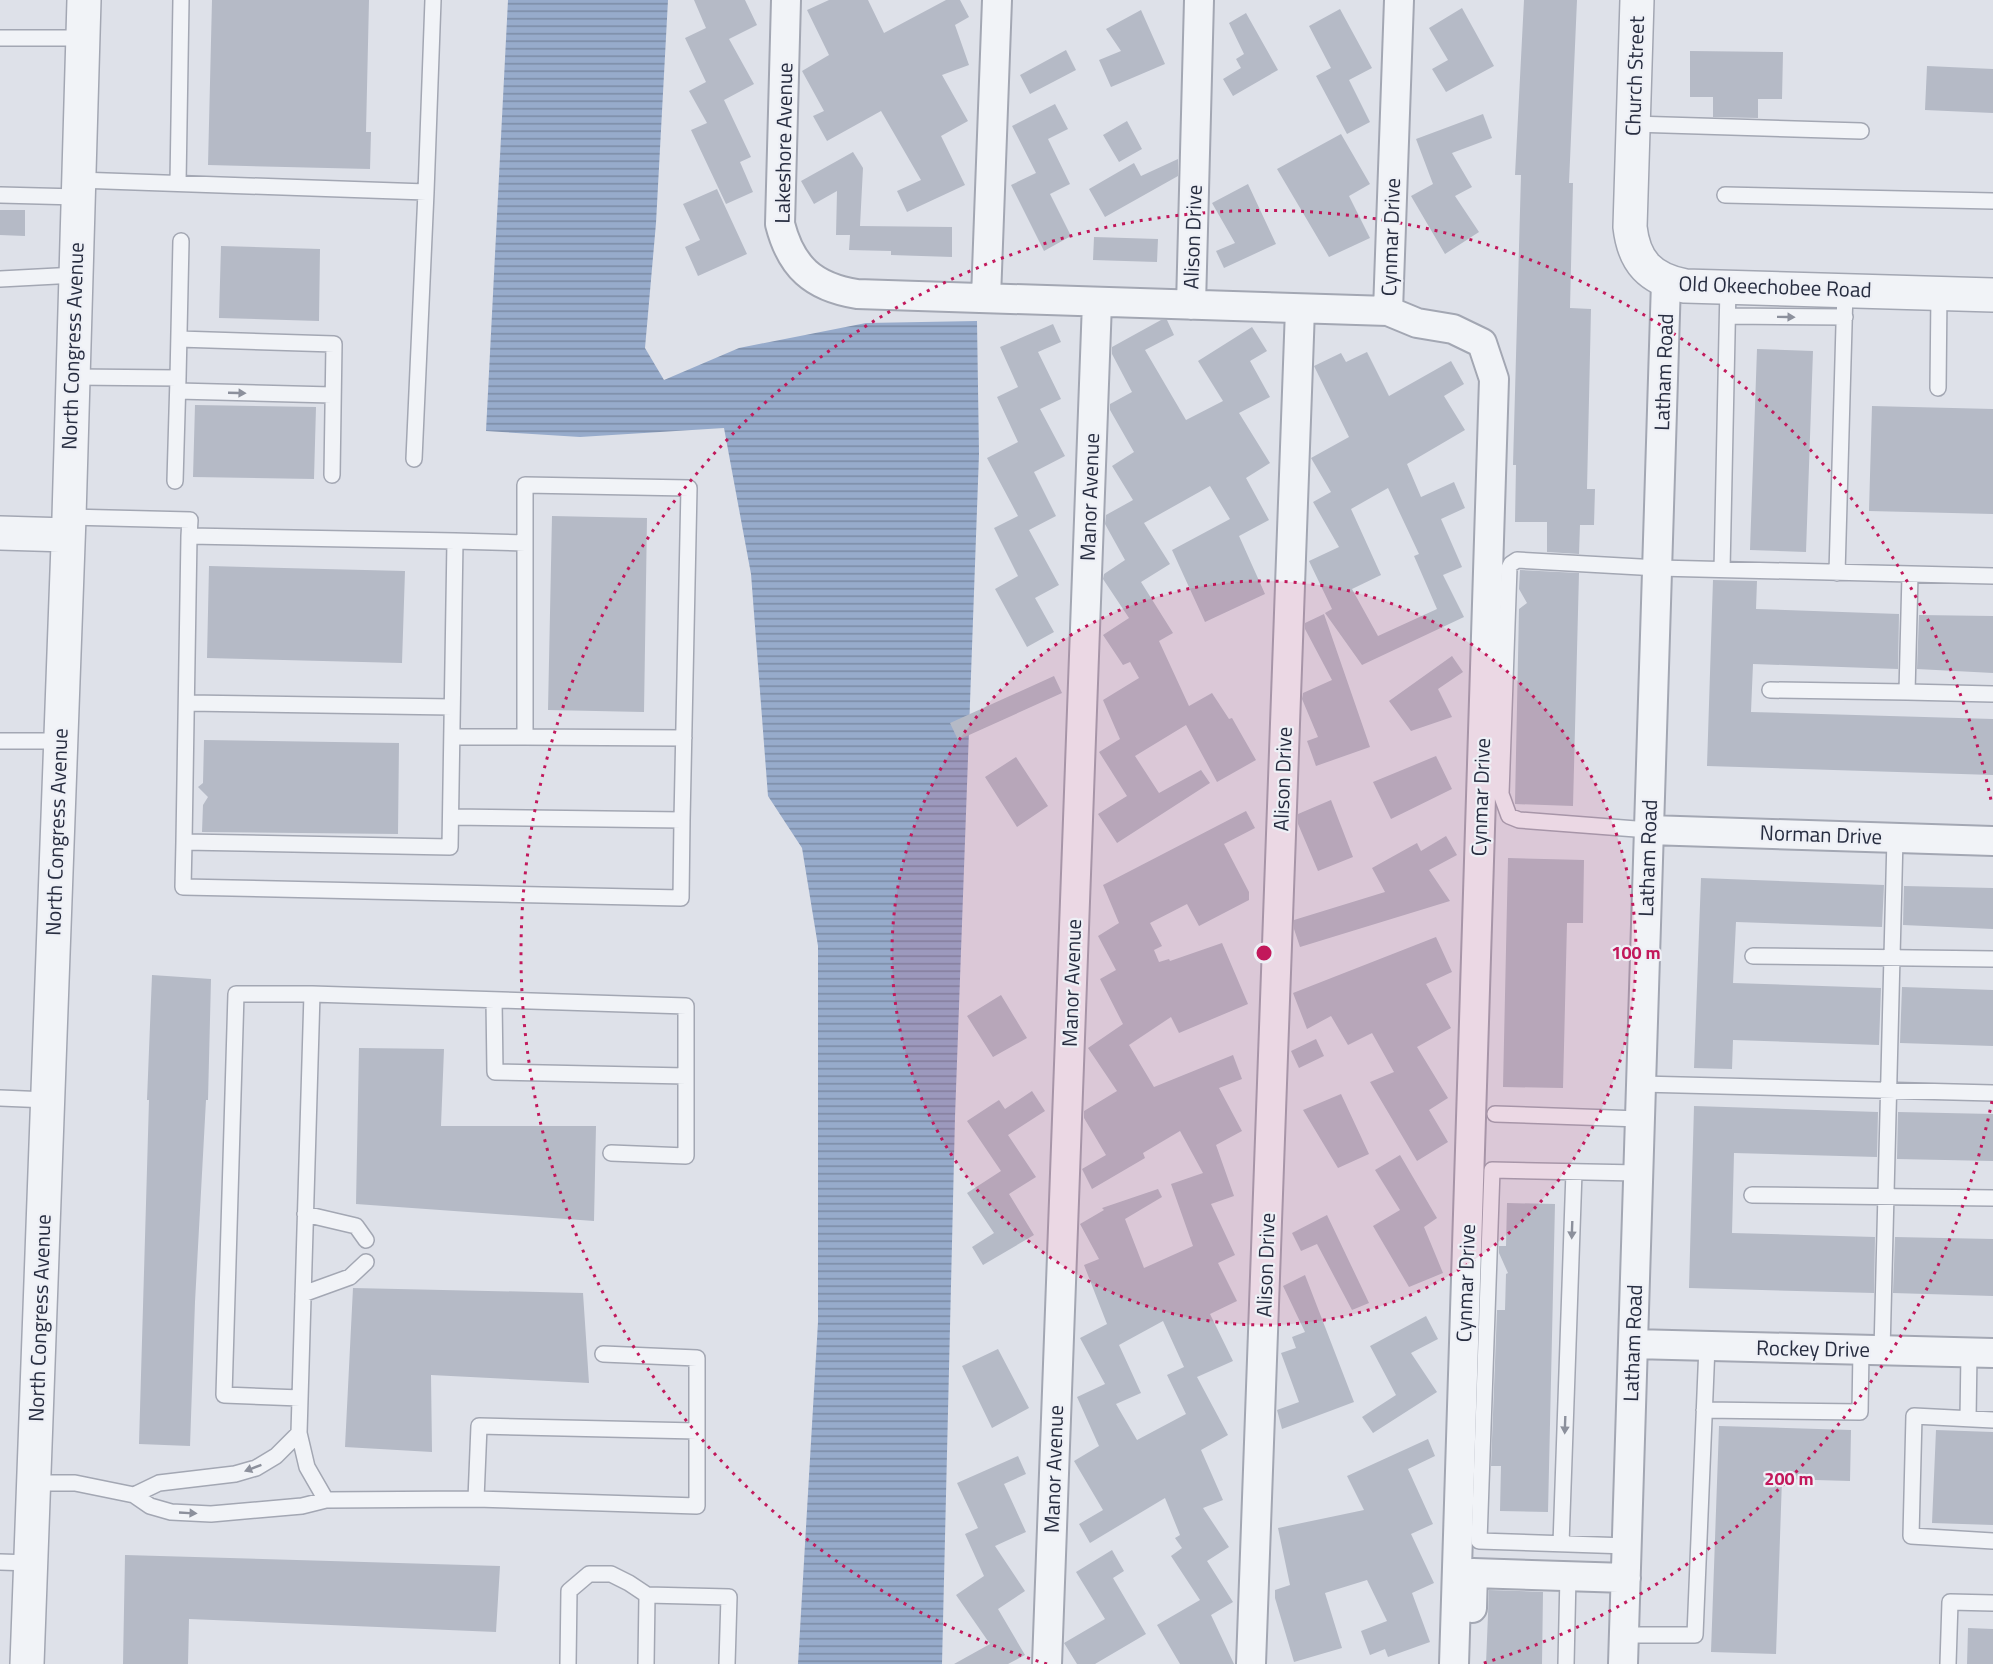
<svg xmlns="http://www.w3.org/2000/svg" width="1993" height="1664" viewBox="0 0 1993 1664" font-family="'Titillium Web',sans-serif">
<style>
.water{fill:url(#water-rules)}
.building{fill:#b5bac6;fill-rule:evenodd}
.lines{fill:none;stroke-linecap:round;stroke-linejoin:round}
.service-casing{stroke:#a3a7b3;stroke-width:18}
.minor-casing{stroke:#a3a7b3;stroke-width:32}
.tertiary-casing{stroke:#a3a7b3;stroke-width:36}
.service{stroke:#f1f3f7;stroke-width:15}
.minor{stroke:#f1f3f7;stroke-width:28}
.tertiary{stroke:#f1f3f7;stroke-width:33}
.oneway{fill:#8c909c}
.ring{fill:none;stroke:#c2185b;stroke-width:3;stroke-dasharray:3 6}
.labels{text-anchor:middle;stroke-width:4.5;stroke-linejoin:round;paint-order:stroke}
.street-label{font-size:21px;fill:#272d40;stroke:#eef0f6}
.centre{fill:#c2185b;stroke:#eef0f6;stroke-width:3}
.ring-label{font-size:18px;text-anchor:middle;font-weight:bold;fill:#c2185b;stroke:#eef0f6;stroke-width:4.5;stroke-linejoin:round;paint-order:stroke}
</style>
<defs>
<pattern id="water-rules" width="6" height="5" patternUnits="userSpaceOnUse" patternTransform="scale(1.5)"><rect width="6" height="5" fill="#97abcb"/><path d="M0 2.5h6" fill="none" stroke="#7b8ca6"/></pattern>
</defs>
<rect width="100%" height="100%" fill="#dee1e9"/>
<path class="water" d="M 508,0 L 668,0 L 656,223 L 645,348 L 664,380 L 739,348 L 866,323 L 977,321 L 979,454 L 955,1117 L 942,1664 L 798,1664 L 818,1322 L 818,946 L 802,848 L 768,796 L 751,574 L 724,428 L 580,437 L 486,431 Z"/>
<path class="building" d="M 212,0 L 369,0 L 366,132 L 371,132 L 370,169 L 208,165 Z
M 694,0 L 745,0 L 757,25 L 729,39 L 754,84 L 724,100 L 751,157 L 740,162 L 753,192 L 726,204 L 691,130 L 707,123 L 689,91 L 706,82 L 685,38 L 706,28 Z
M 829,0 L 868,0 L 884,33 L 946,0 L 960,0 L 969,17 L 955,25 L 969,65 L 942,75 L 968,121 L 941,136 L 965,185 L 907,212 L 897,191 L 921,180 L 881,111 L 827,141 L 813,116 L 824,111 L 802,71 L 829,55 L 807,10 Z
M 1524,0 L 1577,0 L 1569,183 L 1573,183 L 1570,308 L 1591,309 L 1587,489 L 1595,489 L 1594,525 L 1580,525 L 1579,554 L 1547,552 L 1547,522 L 1515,522 L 1516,465 L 1513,465 L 1521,175 L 1515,175 Z
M 1462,8 L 1494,66 L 1446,92 L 1432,69 L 1448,60 L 1429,28 Z
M 1340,9 L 1372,68 L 1349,80 L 1370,122 L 1347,134 L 1316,76 L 1331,68 L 1309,26 Z
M 1141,10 L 1165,64 L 1111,87 L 1099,60 L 1121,51 L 1106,29 Z
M 1246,13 L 1278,70 L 1233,96 L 1223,79 L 1241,68 L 1236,59 L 1244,54 L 1229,23 Z
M 1066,50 L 1076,70 L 1030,94 L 1020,75 Z
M 1690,51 L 1783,52 L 1782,99 L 1758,99 L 1758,118 L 1713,117 L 1713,97 L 1690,97 Z
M 1927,66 L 1993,69 L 1993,113 L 1925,110 Z
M 1055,104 L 1068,129 L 1048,139 L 1070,184 L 1050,194 L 1071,236 L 1044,251 L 1011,185 L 1036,173 L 1012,126 Z
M 1483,114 L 1492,138 L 1452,153 L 1472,187 L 1455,196 L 1479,232 L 1445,254 L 1411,196 L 1433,184 L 1416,139 Z
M 1127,121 L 1142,149 L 1119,162 L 1103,135 Z
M 1341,134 L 1370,184 L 1349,196 L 1370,238 L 1329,257 L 1277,169 Z
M 853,152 L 863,168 L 860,226 L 952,227 L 952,257 L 891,255 L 891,251 L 849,250 L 850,235 L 836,235 L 837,191 L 814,204 L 801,181 Z
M 1178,159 L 1178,176 L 1105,217 L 1089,189 L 1134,163 L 1141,176 Z
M 1248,184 L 1276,244 L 1224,268 L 1216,251 L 1235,243 L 1212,203 Z
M 717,189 L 747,254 L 698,276 L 685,247 L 700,240 L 683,204 Z
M 0,210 L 25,210 L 25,236 L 0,235 Z
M 1094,237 L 1158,239 L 1157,262 L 1093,260 Z
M 221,246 L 320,249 L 319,321 L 219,318 Z
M 1161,320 L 1167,320 L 1174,335 L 1145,350 L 1186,420 L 1223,401 L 1198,361 L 1252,327 L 1267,351 L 1250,361 L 1270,397 L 1239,413 L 1270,463 L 1246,478 L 1269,520 L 1239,536 L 1265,594 L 1205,622 L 1172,550 L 1230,519 L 1210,486 L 1144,523 L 1170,564 L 1141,582 L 1173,633 L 1159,641 L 1189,706 L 1212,693 L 1229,719 L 1232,718 L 1256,760 L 1217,782 L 1186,725 L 1135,756 L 1159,793 L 1201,770 L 1210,783 L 1117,843 L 1098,814 L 1127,796 L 1099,752 L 1120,739 L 1103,700 L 1139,678 L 1130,662 L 1123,665 L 1103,635 L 1129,618 L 1103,579 L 1104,574 L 1125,560 L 1105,524 L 1106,515 L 1133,500 L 1112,466 L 1134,452 L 1110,410 L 1110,404 L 1132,392 L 1112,354 L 1112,347 Z
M 1053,324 L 1061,342 L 1038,352 L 1061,399 L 1040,409 L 1065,456 L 1034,472 L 1056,516 L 1029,530 L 1059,585 L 1035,598 L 1054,632 L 1027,647 L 995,589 L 1018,576 L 994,528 L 1018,516 L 987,458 L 1018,442 L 997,397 L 1018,387 L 1000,347 Z
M 1757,349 L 1813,351 L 1806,552 L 1750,550 Z
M 1367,352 L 1389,396 L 1451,361 L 1464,384 L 1444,396 L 1465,430 L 1407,464 L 1421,497 L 1454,482 L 1465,508 L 1441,519 L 1462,567 L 1443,575 L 1464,617 L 1362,665 L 1325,613 L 1332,609 L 1309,561 L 1339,547 L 1313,502 L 1331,492 L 1311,458 L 1349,437 L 1314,366 L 1341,353 L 1346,362 ZM 1388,488 L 1419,554 L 1414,556 L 1437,609 L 1378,636 L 1352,589 L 1381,575 L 1351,509 Z
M 195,405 L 316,407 L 314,479 L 193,477 Z
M 1872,406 L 1993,409 L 1993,514 L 1869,511 Z
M 552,516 L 647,518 L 644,712 L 548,710 Z
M 209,566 L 405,571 L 402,663 L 207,658 Z
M 1520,570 L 1579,573 L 1573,806 L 1515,804 L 1515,803 L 1519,609 L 1527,603 L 1519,589 Z
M 1713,580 L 1757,581 L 1756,609 L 1899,614 L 1898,669 L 1753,664 L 1751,712 L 1993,719 L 1993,775 L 1707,766 Z
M 1324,614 L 1370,747 L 1316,766 L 1307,741 L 1318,737 L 1302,699 L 1303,693 L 1332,680 L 1305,629 L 1305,623 Z
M 1919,615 L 1993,616 L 1993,673 L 1917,669 Z
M 1452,656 L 1463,672 L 1438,689 L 1452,717 L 1411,731 L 1389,701 Z
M 1054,676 L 1062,693 L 958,740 L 950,723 Z
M 204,740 L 399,743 L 398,834 L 202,832 L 203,805 L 208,797 L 198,787 L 203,783 Z
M 1436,756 L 1452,789 L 1391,819 L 1373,782 Z
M 1016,757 L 1048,806 L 1017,827 L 985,777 Z
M 1331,800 L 1353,857 L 1318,871 L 1298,824 L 1298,814 Z
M 1246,811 L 1255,828 L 1224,844 L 1249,892 L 1249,900 L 1199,926 L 1187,904 L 1150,923 L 1162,946 L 1154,950 L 1159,962 L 1169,959 L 1170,961 L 1222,943 L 1248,1004 L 1179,1033 L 1171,1017 L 1129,1045 L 1154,1087 L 1233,1055 L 1242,1079 L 1219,1088 L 1242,1131 L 1216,1145 L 1234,1196 L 1211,1204 L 1235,1255 L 1218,1263 L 1237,1301 L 1210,1314 L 1233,1361 L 1197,1377 L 1228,1435 L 1201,1450 L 1223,1500 L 1203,1508 L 1229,1547 L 1207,1561 L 1233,1602 L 1211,1615 L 1234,1664 L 1180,1664 L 1157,1625 L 1200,1600 L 1171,1556 L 1182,1548 L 1175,1538 L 1180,1535 L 1165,1498 L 1090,1543 L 1079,1524 L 1103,1510 L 1074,1461 L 1099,1446 L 1077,1397 L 1105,1384 L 1080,1338 L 1107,1324 L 1084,1265 L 1099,1259 L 1080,1224 L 1104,1210 L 1102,1208 L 1158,1189 L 1162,1197 L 1125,1219 L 1144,1268 L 1193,1246 L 1171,1184 L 1203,1173 L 1180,1131 L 1143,1153 L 1145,1158 L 1092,1189 L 1082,1169 L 1106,1155 L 1084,1118 L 1084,1111 L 1117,1091 L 1088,1048 L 1123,1024 L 1100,979 L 1116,970 L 1098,936 L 1119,923 L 1103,885 ZM 1163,1321 L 1184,1367 L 1167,1375 L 1186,1414 L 1137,1440 L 1116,1404 L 1141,1393 L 1119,1345 Z
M 1446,836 L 1457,855 L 1429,870 L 1450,901 L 1300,947 L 1294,929 L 1294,920 L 1385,892 L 1372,868 L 1417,843 L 1421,851 Z
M 1508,858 L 1584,860 L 1583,923 L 1567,923 L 1563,1088 L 1503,1087 Z
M 1701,878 L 1884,885 L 1882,927 L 1736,922 L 1733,983 L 1881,988 L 1879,1045 L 1733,1040 L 1732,1069 L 1694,1068 Z
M 1904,886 L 1993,888 L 1993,929 L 1903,925 Z
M 1436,937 L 1452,972 L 1426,984 L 1451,1028 L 1417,1047 L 1448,1098 L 1429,1110 L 1448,1142 L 1417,1161 L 1370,1082 L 1394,1072 L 1372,1033 L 1348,1045 L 1331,1016 L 1307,1029 L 1293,993 Z
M 152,975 L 211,979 L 208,1100 L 206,1100 L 195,1302 L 190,1446 L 139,1444 L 149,1100 L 147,1100 Z
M 1902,987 L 1993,990 L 1993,1046 L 1900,1043 Z
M 1001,995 L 1027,1038 L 993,1057 L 967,1016 Z
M 1316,1039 L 1324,1056 L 1299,1068 L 1291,1051 Z
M 359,1048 L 444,1049 L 441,1126 L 596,1126 L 594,1221 L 356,1204 Z
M 1032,1091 L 1045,1111 L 1008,1135 L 1036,1177 L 1009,1194 L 1034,1235 L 983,1265 L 972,1247 L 994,1233 L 967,1193 L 1001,1171 L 967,1121 L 999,1100 L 1005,1109 Z
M 1341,1094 L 1369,1154 L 1338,1168 L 1303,1110 Z
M 1694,1106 L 1878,1112 L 1877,1157 L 1734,1153 L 1732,1233 L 1875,1237 L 1874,1293 L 1689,1288 Z
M 1898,1112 L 1993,1114 L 1993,1161 L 1897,1159 Z
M 1400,1155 L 1437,1218 L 1424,1227 L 1443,1273 L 1409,1287 L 1373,1226 L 1400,1210 L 1375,1170 Z
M 1507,1203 L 1555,1204 L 1548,1512 L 1500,1511 L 1501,1466 L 1491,1466 L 1497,1310 L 1505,1310 L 1506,1274 L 1508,1273 L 1499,1253 L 1499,1246 L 1506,1246 Z
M 1327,1215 L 1369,1303 L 1352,1310 L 1317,1244 L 1301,1251 L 1292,1233 Z
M 1895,1237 L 1993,1239 L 1993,1296 L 1893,1293 Z
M 1305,1275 L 1354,1402 L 1282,1429 L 1277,1410 L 1299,1402 L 1281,1353 L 1296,1348 L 1292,1337 L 1305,1332 L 1283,1286 Z
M 353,1288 L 583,1293 L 589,1383 L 431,1375 L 432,1452 L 345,1447 Z
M 1426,1316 L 1438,1339 L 1411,1353 L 1437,1392 L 1373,1433 L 1362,1417 L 1396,1395 L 1370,1346 Z
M 998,1349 L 1029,1408 L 992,1428 L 962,1366 Z
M 1719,1426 L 1851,1430 L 1850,1481 L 1782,1479 L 1776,1654 L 1711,1652 Z
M 1936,1430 L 1993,1432 L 1993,1525 L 1932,1523 Z
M 1428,1439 L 1435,1456 L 1408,1469 L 1433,1524 L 1411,1534 L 1434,1583 L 1412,1593 L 1430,1642 L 1388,1657 L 1385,1649 L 1370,1655 L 1361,1631 L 1387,1621 L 1367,1580 L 1325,1593 L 1342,1648 L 1294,1662 L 1275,1598 L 1275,1590 L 1290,1585 L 1278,1528 L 1364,1510 L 1347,1476 Z
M 1018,1456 L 1026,1474 L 1004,1484 L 1026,1532 L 995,1546 L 1025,1591 L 998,1609 L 1025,1655 L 1008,1664 L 954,1664 L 990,1644 L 956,1595 L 984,1576 L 965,1534 L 978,1528 L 957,1483 Z
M 1112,1550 L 1124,1571 L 1113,1578 L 1146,1634 L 1095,1664 L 1077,1664 L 1064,1643 L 1105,1619 L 1076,1572 Z
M 125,1555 L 500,1566 L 496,1632 L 189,1619 L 188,1664 L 123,1664 Z
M 1489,1590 L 1543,1592 L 1542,1664 L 1486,1664 Z
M 1968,1628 L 1993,1629 L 1993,1664 L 1967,1664 Z"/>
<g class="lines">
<g class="service-casing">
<path id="service" d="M 0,38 L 83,38
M 1633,124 L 1861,131
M 78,180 L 426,192 L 414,459
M 178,183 L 181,0
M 426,192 L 433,0
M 0,195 L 78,197
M 1725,195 L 1993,201
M 0,279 L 76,275
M 1728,316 L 1845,317
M 179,339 L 334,344 L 332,475
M 73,377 L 178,378 L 175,481
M 178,378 L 181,241
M 1938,388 L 1939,293
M 178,391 L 332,395
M 69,517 L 190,520 L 189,536 L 184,842 L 450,847 L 455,541 L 189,536
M 455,541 L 525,543
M 1722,570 L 1728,287
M 1837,573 L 1845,290
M 1910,575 L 1907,692 L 1993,694
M 1770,690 L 1907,692
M 187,703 L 452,707
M 452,737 L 525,737
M 0,741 L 60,741
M 451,817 L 682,820 L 689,488 L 525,485 L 525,737 L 684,738
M 1649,830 L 1519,820 L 1509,816 L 1501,794 L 1509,568 L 1511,564 L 1517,560 L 1658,568 L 1993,576
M 184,842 L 183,887 L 681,898 L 682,820
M 1753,956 L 1993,959
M 494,1000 L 495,1072 L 686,1076
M 1641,1084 L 1993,1093
M 0,1098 L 48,1100
M 1495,1114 L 1640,1119
M 1752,1195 L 1993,1198
M 305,1214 L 356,1226 L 366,1240
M 303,1294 L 350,1277 L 366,1262
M 1882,1351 L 1895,838
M 300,1398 L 224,1395 L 236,994 L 312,994
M 1704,1410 L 1860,1412 L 1861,1350
M 1968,1419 L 1969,1353
M 1993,1420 L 1914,1416 L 1911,1536 L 1993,1541
M 33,1483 L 75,1483 L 134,1495 L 150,1506 L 171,1512 L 211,1514 L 302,1506 L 326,1500 L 476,1499 L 697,1506 L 697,1358 L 603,1354
M 134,1495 L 159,1483 L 235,1474 L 256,1468 L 276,1456 L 299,1433
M 476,1499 L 479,1426 L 697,1431
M 326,1500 L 307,1467 L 299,1433 L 312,994 L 686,1006 L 686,1156 L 611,1153
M 1561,1544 L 1574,1172
M 1627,1546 L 1479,1541 L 1492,1170 L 1638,1173
M 0,1562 L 31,1563
M 1624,1635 L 1695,1635 L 1707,1346
M 568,1664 L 569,1591 L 589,1574 L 611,1574 L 629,1583 L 647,1595 L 729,1597 L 727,1664
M 646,1664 L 647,1595
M 1566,1664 L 1568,1576
M 1948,1664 L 1950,1602 L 1993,1603"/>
</g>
<g class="minor-casing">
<path id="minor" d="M 786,0 L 780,224 C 791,267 813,287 857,294 L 1388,311 L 1417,323 L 1453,329 L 1482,343 L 1494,379 L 1454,1664
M 986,298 L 997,0
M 1191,305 L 1199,0
M 1388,311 L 1399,0
M 1649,830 L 1993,841
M 1633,1344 L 1993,1353
M 1472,1608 L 1473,1573 L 1626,1578
M 1047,1664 L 1097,302
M 1251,1664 L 1300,309
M 1623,1664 L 1666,282"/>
</g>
<g class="tertiary-casing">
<path id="tertiary" d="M 1637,0 L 1630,227 C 1634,262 1650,279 1685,286 L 1993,295
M 0,533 L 68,535
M 27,1664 L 69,517 L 84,0"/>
</g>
<use href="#service" class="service"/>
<use href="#minor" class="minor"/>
<use href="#tertiary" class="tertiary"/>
</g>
<defs><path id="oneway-solid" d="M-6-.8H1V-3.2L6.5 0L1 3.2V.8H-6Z" transform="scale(1.5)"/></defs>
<g class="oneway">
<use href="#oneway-solid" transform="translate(1786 317) rotate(1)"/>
<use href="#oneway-solid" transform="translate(237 393) rotate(2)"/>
<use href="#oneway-solid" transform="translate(1572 1230) rotate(92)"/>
<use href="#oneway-solid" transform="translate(1565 1425) rotate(92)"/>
<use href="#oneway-solid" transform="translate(253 1468) rotate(159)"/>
<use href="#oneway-solid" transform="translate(188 1513) rotate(3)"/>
</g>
<circle cx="1264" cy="953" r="372" fill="#c2185b" fill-opacity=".12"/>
<g class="ring">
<circle cx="1264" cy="953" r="372"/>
<path d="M1992 1101A743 743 0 0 1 1481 1664M1047 1664A743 743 0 1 1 1992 805"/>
</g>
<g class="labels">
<g class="street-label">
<text transform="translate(1635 76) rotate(-88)" y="7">Church Street</text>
<text transform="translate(784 143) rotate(-89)" y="7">Lakeshore Avenue</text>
<text transform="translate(1193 237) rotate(-88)" y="7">Alison Drive</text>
<text transform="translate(1391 237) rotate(-88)" y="7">Cynmar Drive</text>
<text transform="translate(1775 287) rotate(2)" y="7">Old Okeechobee Road</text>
<text transform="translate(73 346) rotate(-88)" y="7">North Congress Avenue</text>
<text transform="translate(1664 372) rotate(-88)" y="7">Latham Road</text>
<text transform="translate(1090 497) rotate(-88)" y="7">Manor Avenue</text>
<text transform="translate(1283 779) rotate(-88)" y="7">Alison Drive</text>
<text transform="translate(1481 797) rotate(-88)" y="7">Cynmar Drive</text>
<text transform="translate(57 832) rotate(-88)" y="7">North Congress Avenue</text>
<text transform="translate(1821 835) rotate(2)" y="7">Norman Drive</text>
<text transform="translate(1648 858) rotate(-88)" y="7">Latham Road</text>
<text transform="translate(1072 983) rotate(-88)" y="7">Manor Avenue</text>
<text transform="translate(1266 1265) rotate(-88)" y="7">Alison Drive</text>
<text transform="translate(1466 1283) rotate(-88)" y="7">Cynmar Drive</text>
<text transform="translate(40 1318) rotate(-88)" y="7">North Congress Avenue</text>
<text transform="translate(1633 1343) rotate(-88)" y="7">Latham Road</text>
<text transform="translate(1813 1349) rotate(1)" y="7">Rockey Drive</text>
<text transform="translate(1054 1469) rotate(-88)" y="7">Manor Avenue</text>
</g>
</g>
<circle cx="1264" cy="953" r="9" class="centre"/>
<g class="ring-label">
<text x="1636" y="959">100 m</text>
<text x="1789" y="1485">200 m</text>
</g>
</svg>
